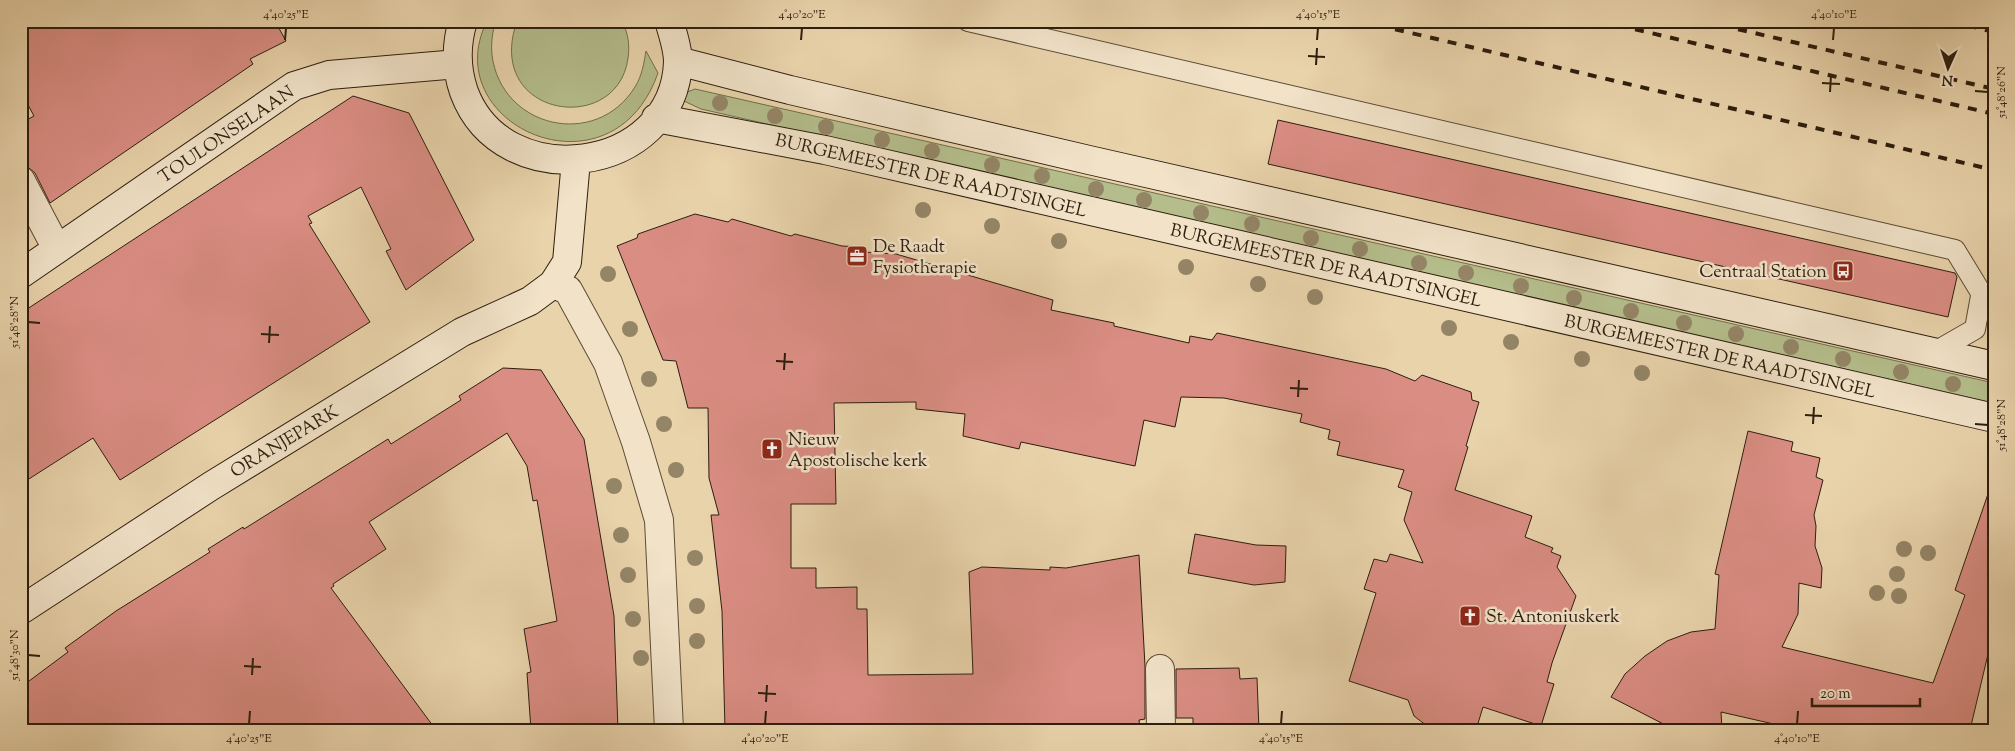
<svg xmlns="http://www.w3.org/2000/svg" width="2015" height="751" viewBox="0 0 2015 751" font-family="'Sorts Mill Goudy',serif">
<style>
.green{fill:#b4bd8b;stroke:#706e4c}
.building{fill:#da8d83;stroke:#2d1e0e}
.lines{fill:none;stroke-linecap:round;stroke-linejoin:round}
.lane-casing{stroke:#5c4b35;stroke-width:22}
.street-casing{stroke:#5c4b35;stroke-width:30}
.secondary-casing{stroke:#2d1e0e;stroke-width:30}
.lane{stroke:#f1e2c8;stroke-width:20}
.street{stroke:#f1e2c8;stroke-width:28}
.secondary{stroke:#f1e2c8;stroke-width:28}
.rail{stroke:#2d1e0e;stroke-width:4;stroke-dasharray:9 9;stroke-linecap:butt}
.tree{fill:#948566}
.ticks{fill:none;stroke:#2d1e0e;stroke-width:2}
.labels{text-anchor:middle;stroke-width:5;stroke-linejoin:round;paint-order:stroke}
.street-label{font-size:18px;fill:#2d1e0e;stroke:#f1e2c8}
.poi-label{font-size:18px;fill:#2d1e0e;stroke:#f1e2c8;text-anchor:start}
.neatline{fill:none;stroke:#2d1e0e;stroke-width:2}
.ticks-label{font-size:12px;text-anchor:middle;fill:#2d1e0e}
</style>
<rect width="100%" height="100%" fill="#e9d3ab"/>
<filter id="stains"><feTurbulence type="fractalNoise" baseFrequency=".004" numOctaves="4"/><feColorMatrix values="0 0 0 0 .2 0 0 0 0 .09 0 0 0 0 .02 0 0 0 .5 -.17"/></filter>
<radialGradient id="worn" r=".72"><stop offset=".6" stop-color="#630" stop-opacity="0"/><stop offset="1" stop-color="#630" stop-opacity=".3"/></radialGradient>
<path class="green" d="M 487,21 L 496,21 C 492,32 491,44 492,55 C 501,128 596,150 635,87 C 642,76 644,63 646,51 L 658,73 C 612,204 435,125 487,21 Z
M 517,21 L 622,21 C 628,33 630,45 628,58 C 618,137 483,118 517,21 Z
M 695,89 L 1994,383 L 1994,403 L 701,109 L 684,101 L 687,92 Z"/>
<path class="building" d="M 21,21 L 275,21 L 286,41 L 250,59 L 253,64 L 50,203 L 35,173 L 29,168 L 21,165 L 21,123 L 34,116 L 21,92 Z
M 353,96 L 409,113 L 474,240 L 406,290 L 386,251 L 391,249 L 361,187 L 308,216 L 312,223 L 309,224 L 370,322 L 120,480 L 93,438 L 21,484 L 21,313 Z
M 1278,120 L 1955,273 L 1957,277 L 1948,317 L 1268,164 Z
M 695,214 L 728,222 L 732,219 L 791,236 L 795,234 L 842,246 L 864,247 L 864,252 L 896,254 L 1053,300 L 1051,310 L 1114,323 L 1114,326 L 1189,343 L 1190,336 L 1212,340 L 1217,333 L 1386,369 L 1415,381 L 1422,375 L 1471,392 L 1472,400 L 1479,402 L 1466,446 L 1468,447 L 1455,490 L 1532,516 L 1525,537 L 1553,548 L 1551,552 L 1561,556 L 1557,567 L 1576,596 L 1552,663 L 1547,682 L 1554,684 L 1541,726 L 1483,707 L 1476,730 L 1464,727 L 1431,729 L 1414,716 L 1408,700 L 1349,681 L 1376,593 L 1364,589 L 1374,559 L 1387,562 L 1390,554 L 1423,563 L 1404,520 L 1412,492 L 1398,487 L 1404,470 L 1337,455 L 1340,442 L 1328,439 L 1330,430 L 1300,422 L 1302,414 L 1224,398 L 1181,397 L 1175,427 L 1144,420 L 1135,466 L 1021,442 L 1019,449 L 963,436 L 965,414 L 916,409 L 916,402 L 834,403 L 836,504 L 791,504 L 791,568 L 816,568 L 816,588 L 857,587 L 857,609 L 867,609 L 868,675 L 973,674 L 969,572 L 982,567 L 1050,570 L 1050,567 L 1066,568 L 1139,555 L 1145,666 L 1145,719 L 1139,720 L 1140,730 L 725,730 L 722,611 L 711,515 L 719,515 L 709,478 L 708,408 L 688,408 L 676,361 L 663,360 L 617,246 L 637,238 L 638,234 Z
M 503,368 L 541,370 L 584,439 L 614,616 L 618,730 L 531,730 L 527,673 L 531,672 L 524,629 L 557,621 L 537,500 L 533,501 L 527,466 L 507,433 L 369,522 L 386,549 L 333,584 L 334,586 L 331,588 L 436,730 L 21,730 L 21,687 L 68,652 L 65,648 L 116,611 L 210,552 L 208,549 L 243,527 L 244,529 L 388,439 L 391,444 L 461,400 L 459,396 Z
M 1748,431 L 1793,442 L 1791,451 L 1820,458 L 1816,477 L 1823,480 L 1814,515 L 1816,526 L 1815,546 L 1822,568 L 1821,588 L 1799,583 L 1798,614 L 1782,647 L 1933,683 L 1965,595 L 1955,590 L 1989,491 L 1994,492 L 1994,629 L 1970,730 L 1800,730 L 1721,712 L 1722,730 L 1675,730 L 1611,697 L 1625,674 L 1645,656 L 1667,641 L 1691,632 L 1715,629 L 1719,575 L 1715,574 Z
M 1195,534 L 1256,545 L 1286,546 L 1285,582 L 1254,585 L 1188,573 Z
M 1239,668 L 1240,679 L 1257,678 L 1259,730 L 1193,730 L 1193,718 L 1176,718 L 1176,669 Z"/>
<g class="lines">
<g class="lane-casing">
<path id="lane" d="M 968,21 L 1955,250 L 1994,314
M 1935,352 L 1975,329 L 1981,296"/>
</g>
<g class="street-casing">
<path id="street" d="M 21,181 L 57,249
M 553,284 L 568,290 L 608,363 L 636,442 L 659,520 L 669,730
M 1160,669 L 1161,730"/>
</g>
<g class="secondary-casing">
<path id="secondary" d="M 463,21 C 456,44 456,69 464,92 C 503,197 674,174 678,62 C 678,49 673,34 669,21
M 678,61 L 790,90 L 1089,160 L 1994,366
M 656,118 L 825,150 L 1994,418
M 21,274 L 294,86 L 329,75 L 458,64
M 21,610 L 211,486 L 462,332 L 530,301 L 553,284 L 567,262 L 576,160"/>
</g>
<use href="#lane" class="lane"/>
<use href="#street" class="street"/>
<use href="#secondary" class="secondary"/>
<path class="rail" d="M 1360,21 L 1994,170
M 1600,21 L 1994,114
M 1703,21 L 1994,89
M 1950,21 L 1994,32"/>
</g>
<g class="tree">
<circle cx="720" cy="103" r="8"/>
<circle cx="775" cy="116" r="8"/>
<circle cx="826" cy="127" r="8"/>
<circle cx="882" cy="140" r="8"/>
<circle cx="932" cy="151" r="8"/>
<circle cx="992" cy="165" r="8"/>
<circle cx="1042" cy="176" r="8"/>
<circle cx="1096" cy="189" r="8"/>
<circle cx="1144" cy="200" r="8"/>
<circle cx="923" cy="210" r="8"/>
<circle cx="1201" cy="213" r="8"/>
<circle cx="1252" cy="224" r="8"/>
<circle cx="992" cy="226" r="8"/>
<circle cx="1311" cy="238" r="8"/>
<circle cx="1059" cy="241" r="8"/>
<circle cx="1360" cy="249" r="8"/>
<circle cx="1419" cy="263" r="8"/>
<circle cx="1186" cy="267" r="8"/>
<circle cx="1466" cy="273" r="8"/>
<circle cx="608" cy="274" r="8"/>
<circle cx="1258" cy="284" r="8"/>
<circle cx="1521" cy="286" r="8"/>
<circle cx="1315" cy="297" r="8"/>
<circle cx="1574" cy="298" r="8"/>
<circle cx="1631" cy="311" r="8"/>
<circle cx="1684" cy="323" r="8"/>
<circle cx="1449" cy="328" r="8"/>
<circle cx="630" cy="329" r="8"/>
<circle cx="1736" cy="334" r="8"/>
<circle cx="1511" cy="342" r="8"/>
<circle cx="1791" cy="347" r="8"/>
<circle cx="1582" cy="359" r="8"/>
<circle cx="1843" cy="359" r="8"/>
<circle cx="1901" cy="372" r="8"/>
<circle cx="1642" cy="373" r="8"/>
<circle cx="649" cy="379" r="8"/>
<circle cx="1953" cy="384" r="8"/>
<circle cx="664" cy="424" r="8"/>
<circle cx="676" cy="470" r="8"/>
<circle cx="614" cy="486" r="8"/>
<circle cx="621" cy="535" r="8"/>
<circle cx="1904" cy="549" r="8"/>
<circle cx="1928" cy="553" r="8"/>
<circle cx="695" cy="558" r="8"/>
<circle cx="1897" cy="574" r="8"/>
<circle cx="628" cy="575" r="8"/>
<circle cx="1877" cy="593" r="8"/>
<circle cx="1899" cy="596" r="8"/>
<circle cx="697" cy="606" r="8"/>
<circle cx="633" cy="619" r="8"/>
<circle cx="697" cy="641" r="8"/>
<circle cx="641" cy="658" r="8"/>
</g>
<path class="ticks" d="M 285,40 L 286,28M 801,40 L 802,28M 1317,40 L 1318,28M 1833,40 L 1834,28M 1308,56 L 1325,57M 1316,65 L 1317,48M 1822,83 L 1840,84M 1975,91 L 1988,92M 1830,92 L 1831,75M 28,322 L 40,323M 261,334 L 279,335M 269,343 L 270,326M 776,361 L 793,362M 784,370 L 785,353M 1290,388 L 1308,389M 1298,397 L 1299,380M 1805,415 L 1822,416M 1813,424 L 1814,407M 1975,424 L 1988,425M 28,655 L 40,656M 244,666 L 261,667M 252,675 L 253,658M 758,693 L 776,694M 766,702 L 767,685M 249,724 L 250,711M 765,724 L 766,711M 1281,724 L 1282,711M 1797,724 L 1798,711"/>
<defs>
<g id="office-square" transform="scale(1.125)"><rect x="-9" y="-9" width="18" height="18" rx="4" fill="#8f2418" stroke="#f1e2c8"/><path d="M-6-3h4V-5.5h4V-3h4V5H-6ZM-1-4.5V-3h2v-1.5ZM-6 0V1H6V0Z" fill="#fff"/></g>
<g id="bus-square" transform="scale(1.125)"><rect x="-9" y="-9" width="18" height="18" rx="4" fill="#8f2418" stroke="#f1e2c8"/><path d="M-5-6H5V4H4V6H2V4H-2V6H-4V4H-5ZM-3.5-4V0h7V-4ZM-3.5 1.2v1.5H-2V1.2ZM2 1.2v1.5H3.5V1.2Z" fill="#fff"/></g>
<g id="church-square" transform="scale(1.125)"><rect x="-9" y="-9" width="18" height="18" rx="4" fill="#8f2418" stroke="#f1e2c8"/><path d="M-1.2-6h2.4v3.5h3.3v2.4h-3.3V6h-2.4V-.1h-3.3v-2.4h3.3Z" fill="#fff"/></g>
</defs>
<g fill-rule="evenodd">
<use href="#office-square" x="857" y="256"/>
<use href="#bus-square" x="1843" y="271"/>
<use href="#church-square" x="772" y="449"/>
<use href="#church-square" x="1470" y="616"/>
</g>
<g class="labels">
<g class="street-label">
<text transform="translate(226 134) rotate(-34)" y="6">TOULONSELAAN</text>
<text transform="translate(931 175) rotate(13)" y="6">BURGEMEESTER DE RAADTSINGEL</text>
<text transform="translate(1326 265) rotate(13)" y="6">BURGEMEESTER DE RAADTSINGEL</text>
<text transform="translate(1720 356) rotate(13)" y="6">BURGEMEESTER DE RAADTSINGEL</text>
<text transform="translate(284 441) rotate(-31)" y="6">ORANJEPARK</text>
</g>
<g class="poi-label">
<text x="873" y="252">De Raadt<tspan x="873" dy="21">Fysiotherapie</tspan></text>
<text x="1827" y="277" text-anchor="end">Centraal Station</text>
<text x="788" y="445">Nieuw<tspan x="788" dy="21">Apostolische kerk</tspan></text>
<text x="1486" y="622">St. Antoniuskerk</text>
</g>
</g>
<rect width="2015" height="751" fill="none" stroke="#e9d3ab" stroke-width="55"/>
<g transform="translate(1948 68) rotate(183)" stroke="#f1e2c8" stroke-width="4" paint-order="stroke">
<path d="M0-4L9 19L0 12L-9 19Z" fill="#2d1e0e"/>
<text y="-8" font-size="14" font-weight="bold" text-anchor="middle" fill="#2d1e0e">N</text>
</g>
<path d="M1812 698v8h108v-8" fill="none" stroke="#2d1e0e" stroke-width="2.5"/>
<text x="1820" y="698" font-size="15" fill="#2d1e0e" stroke="#f1e2c8" stroke-width="4" paint-order="stroke">20 m</text>
<rect x="28" y="28" width="1960" height="696" class="neatline"/>
<g class="ticks-label">
<text x="286" y="18">4°40'25"E</text>
<text x="802" y="18">4°40'20"E</text>
<text x="1318" y="18">4°40'15"E</text>
<text x="1834" y="18">4°40'10"E</text>
<text transform="translate(2001 92) rotate(-90)" y="4">51°48'26"N</text>
<text transform="translate(14 322) rotate(-90)" y="4">51°48'28"N</text>
<text transform="translate(2001 425) rotate(-90)" y="4">51°48'28"N</text>
<text transform="translate(14 655) rotate(-90)" y="4">51°48'30"N</text>
<text x="249" y="742">4°40'25"E</text>
<text x="765" y="742">4°40'20"E</text>
<text x="1281" y="742">4°40'15"E</text>
<text x="1797" y="742">4°40'10"E</text>
</g>
<rect width="100%" height="100%" filter="url(#stains)"/>
<rect width="100%" height="100%" fill="url(#worn)"/>
</svg>
